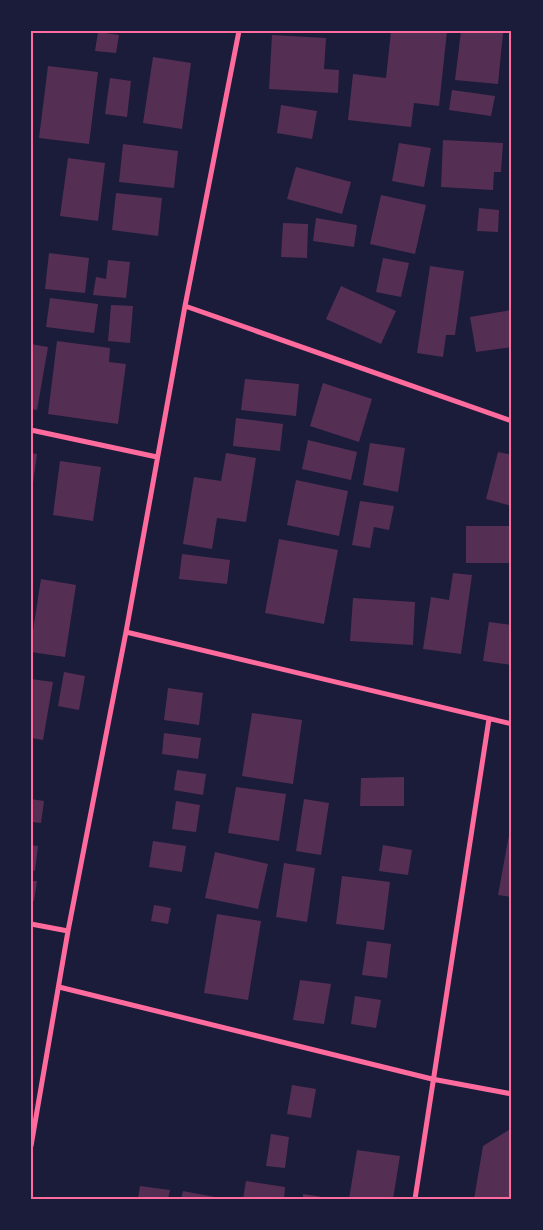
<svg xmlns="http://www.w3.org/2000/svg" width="543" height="1230" viewBox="0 0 543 1230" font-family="Raleway,sans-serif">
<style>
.building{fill:#542f53}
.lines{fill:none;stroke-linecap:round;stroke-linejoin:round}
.minor{stroke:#ff6b9d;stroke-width:5}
.neatline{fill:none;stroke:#ff6b9d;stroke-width:2}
</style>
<rect width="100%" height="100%" fill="#1b1b3a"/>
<path class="building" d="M 391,31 L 447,31 L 439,106 L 414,103 L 411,127 L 348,120 L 353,74 L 386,78 Z
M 461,31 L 503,33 L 498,84 L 455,80 Z
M 98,32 L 119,35 L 116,53 L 95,51 Z
M 272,35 L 326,38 L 324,69 L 339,70 L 338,93 L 269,89 Z
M 153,57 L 191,63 L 182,129 L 143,123 Z
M 48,66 L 98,72 L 89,144 L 39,138 Z
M 110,78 L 131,81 L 127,117 L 105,114 Z
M 452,90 L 495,96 L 491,116 L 449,110 Z
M 281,105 L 317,111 L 312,139 L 277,133 Z
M 443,140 L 503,143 L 501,172 L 494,172 L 493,190 L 441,187 Z
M 399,143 L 431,148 L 424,187 L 392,181 Z
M 123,144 L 178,151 L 174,188 L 119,182 Z
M 68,158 L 105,163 L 98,221 L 60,216 Z
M 296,167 L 351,182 L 342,214 L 287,199 Z
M 116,193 L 162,198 L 158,236 L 112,230 Z
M 381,195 L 426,205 L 415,254 L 370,244 Z
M 479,208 L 499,210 L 498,232 L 477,231 Z
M 316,218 L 357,225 L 354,247 L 313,241 Z
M 283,223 L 308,224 L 307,258 L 281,257 Z
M 49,253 L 89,258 L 85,293 L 45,289 Z
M 383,258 L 409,263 L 401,297 L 376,292 Z
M 108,260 L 130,262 L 126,298 L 93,295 L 96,277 L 106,279 Z
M 430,266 L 464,271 L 455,335 L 446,335 L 443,357 L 417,353 Z
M 341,286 L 396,311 L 381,344 L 326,319 Z
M 50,298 L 98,304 L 94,333 L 46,327 Z
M 111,305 L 133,306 L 130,343 L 108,341 Z
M 512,310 L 512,347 L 476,352 L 470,317 Z
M 57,341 L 110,348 L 109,362 L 126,364 L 118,424 L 48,414 Z
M 31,344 L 48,347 L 37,410 L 31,409 Z
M 245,379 L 299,384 L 296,416 L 241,410 Z
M 323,383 L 372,399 L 359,442 L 310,426 Z
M 236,418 L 283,424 L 280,451 L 233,446 Z
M 308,440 L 357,452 L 351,480 L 302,469 Z
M 370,443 L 405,448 L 398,492 L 363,485 Z
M 498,452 L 512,455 L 512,506 L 486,499 Z
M 31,453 L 37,454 L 32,491 L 31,491 Z
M 226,453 L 256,458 L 246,522 L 217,518 L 212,549 L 183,544 L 194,477 L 221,481 Z
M 60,461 L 101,467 L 93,521 L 53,515 Z
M 296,480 L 348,491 L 339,536 L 287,525 Z
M 360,501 L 394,506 L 389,530 L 374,527 L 370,548 L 352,545 Z
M 466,526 L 512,526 L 512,563 L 466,563 Z
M 279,539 L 338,550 L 324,624 L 265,613 Z
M 182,554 L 230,560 L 227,584 L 179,579 Z
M 453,573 L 472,575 L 461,654 L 423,649 L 431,597 L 449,600 Z
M 41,579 L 76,585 L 65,657 L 31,652 L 31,643 Z
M 353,598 L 415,602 L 413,645 L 350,641 Z
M 489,622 L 512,625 L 511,665 L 483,661 Z
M 64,672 L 85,676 L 79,710 L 58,706 Z
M 31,679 L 53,682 L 43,740 L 31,738 Z
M 168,688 L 203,693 L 199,725 L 164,720 Z
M 252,713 L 302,720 L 293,784 L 242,776 Z
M 164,733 L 201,738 L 198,759 L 162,754 Z
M 177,770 L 206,774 L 203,795 L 174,790 Z
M 404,777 L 404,806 L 360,806 L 361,778 Z
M 236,787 L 286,794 L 279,841 L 228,833 Z
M 31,799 L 44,801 L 41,823 L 31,822 Z
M 304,799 L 329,803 L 321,855 L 296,851 Z
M 176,801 L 200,805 L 196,832 L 172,829 Z
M 511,824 L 512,824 L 512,897 L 498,895 Z
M 153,841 L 186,846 L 182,872 L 149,867 Z
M 31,845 L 38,846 L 35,871 L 31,870 Z
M 383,845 L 412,850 L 408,875 L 379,871 Z
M 215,852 L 268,864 L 258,909 L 205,898 Z
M 284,863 L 315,868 L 307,922 L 276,917 Z
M 342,876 L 390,882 L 384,930 L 336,924 Z
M 31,881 L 37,881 L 34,901 L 31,900 Z
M 154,905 L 171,908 L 168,924 L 151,921 Z
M 217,914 L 261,921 L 248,1000 L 204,993 Z
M 367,941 L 391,944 L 387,978 L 362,975 Z
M 300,980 L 331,984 L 324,1024 L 293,1020 Z
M 355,996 L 381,1000 L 376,1028 L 351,1024 Z
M 292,1085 L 316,1089 L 311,1118 L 287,1114 Z
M 512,1128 L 512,1199 L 474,1199 L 483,1146 Z
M 271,1134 L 289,1137 L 285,1168 L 266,1166 Z
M 357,1150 L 400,1156 L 393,1199 L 349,1199 Z
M 246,1181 L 285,1187 L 284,1199 L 243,1199 Z
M 140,1186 L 170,1190 L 168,1199 L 138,1199 Z
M 183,1191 L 220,1198 L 220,1199 L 181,1199 Z
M 303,1194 L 329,1198 L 329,1199 L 303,1199 Z"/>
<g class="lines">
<path class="minor" d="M 185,306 L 512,421
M 31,430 L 157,457
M 126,632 L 512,724
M 31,924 L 68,931
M 59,987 L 432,1079 L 512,1094
M 31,1146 L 68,931 L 126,632 L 185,306 L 239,31
M 415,1199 L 489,719"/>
</g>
<rect width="543" height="1230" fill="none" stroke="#1b1b3a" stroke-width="65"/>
<rect x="32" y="32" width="478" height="1166" class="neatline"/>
</svg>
